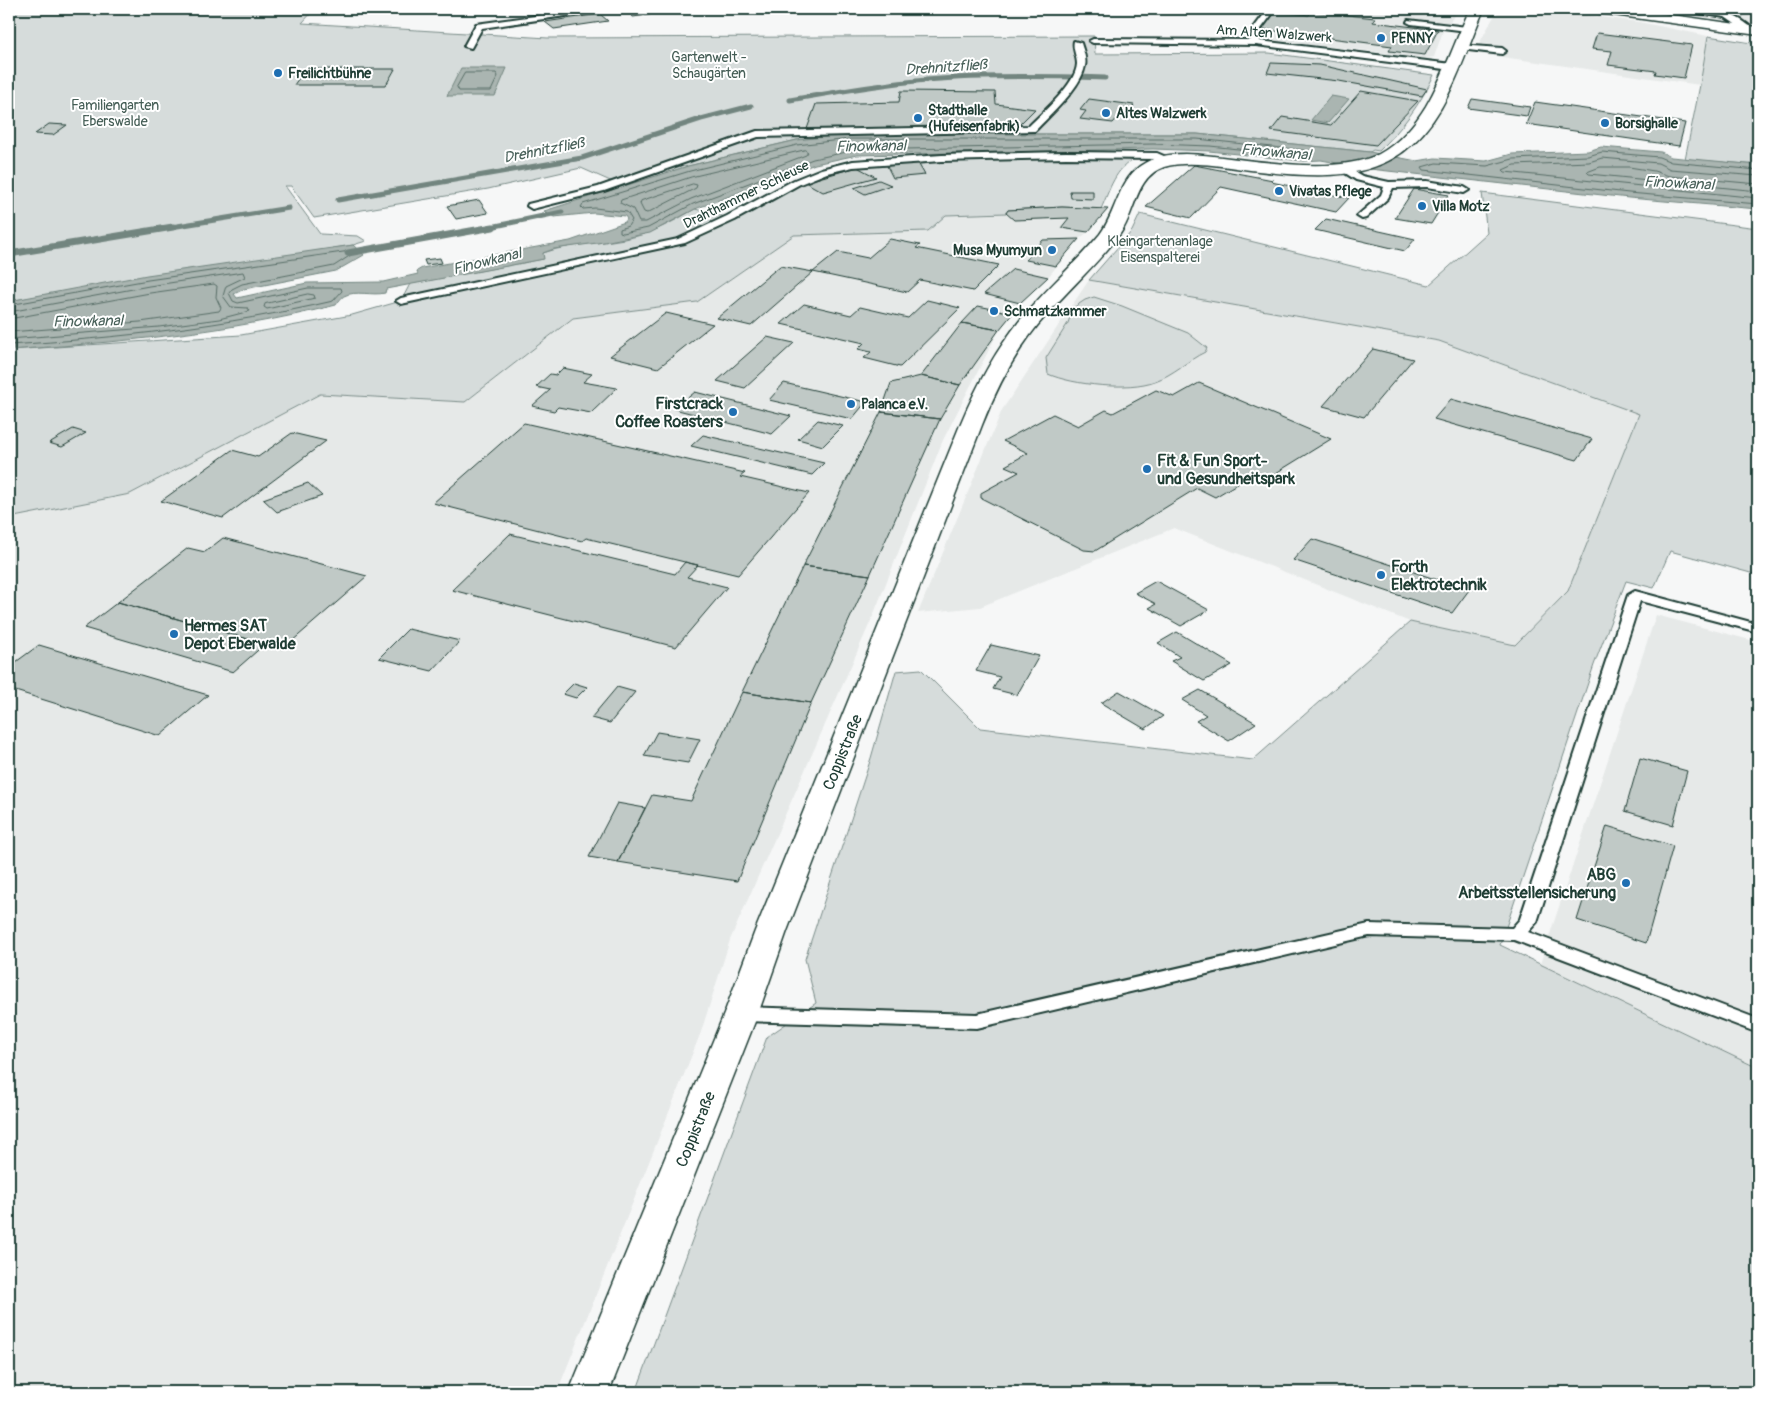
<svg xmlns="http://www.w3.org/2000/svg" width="1767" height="1401" viewBox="0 0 1767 1401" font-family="Pangolin,sans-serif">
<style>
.built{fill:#e6e9e8}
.green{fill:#d6dcdb;stroke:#7a8c88}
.water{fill:#aab5b1;stroke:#72857f}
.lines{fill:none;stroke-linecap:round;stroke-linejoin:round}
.shore{stroke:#576d66;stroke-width:1}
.stream-far1{stroke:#72857f;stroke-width:5}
.stream{stroke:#72857f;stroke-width:7}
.building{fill:#c0c9c6;stroke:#1f3d34}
.service-casing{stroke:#1f3d34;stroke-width:4}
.secondary-casing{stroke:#1f3d34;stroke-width:3}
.primary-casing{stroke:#1f3d34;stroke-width:3}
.service{fill:#fff;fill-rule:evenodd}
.secondary{fill:#fff;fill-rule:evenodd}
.primary{fill:#fff;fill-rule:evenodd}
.poi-dot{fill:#1f6fb2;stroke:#fff;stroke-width:2}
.labels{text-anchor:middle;stroke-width:4;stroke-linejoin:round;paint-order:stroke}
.far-street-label{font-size:14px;fill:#1f3d34;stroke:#fff}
.far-poi-label{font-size:14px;font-weight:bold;fill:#1f3d34;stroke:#fff;text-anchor:start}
.far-park-label{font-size:14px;fill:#445d55;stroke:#fff}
.far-water-label{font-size:15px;font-style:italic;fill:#49615a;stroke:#fff}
.poi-label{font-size:16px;font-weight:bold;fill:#1f3d34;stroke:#fff;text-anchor:start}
.street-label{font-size:16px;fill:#1f3d34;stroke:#fff}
</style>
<rect width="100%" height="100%" fill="#f6f7f7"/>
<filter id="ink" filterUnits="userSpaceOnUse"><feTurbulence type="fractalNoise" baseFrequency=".02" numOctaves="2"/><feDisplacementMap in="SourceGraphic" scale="10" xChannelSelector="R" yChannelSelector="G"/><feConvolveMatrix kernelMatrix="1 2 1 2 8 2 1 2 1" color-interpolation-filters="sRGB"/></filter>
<g filter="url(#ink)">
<path class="built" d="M 1265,9 L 1459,9 L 1443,31 L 1434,57 L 1424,59 L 1360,50 L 1244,39 Z
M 1501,9 L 1539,9 L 1639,22 L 1708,36 L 1700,85 L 1474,53 L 1493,18 Z
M 1656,9 L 1758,9 L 1758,25 L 1669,11 Z
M 1062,207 L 1108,209 L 1088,232 L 1079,239 L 1048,277 L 1020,303 L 999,330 L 943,440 L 873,616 L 730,940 L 701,1032 L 557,1392 L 9,1392 L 9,518 L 130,494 L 320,394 L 465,402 L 573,318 L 697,302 L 794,235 L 928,231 L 945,215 L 1005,213 L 1008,210 Z
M 1089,280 L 1439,341 L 1639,414 L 1568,591 L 1515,645 L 1410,622 L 1174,528 L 980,607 L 918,613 L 1002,410 Z
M 1656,615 L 1758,642 L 1758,1068 L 1540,964 Z"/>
<path class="green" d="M 9,9 L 165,9 L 165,14 L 197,14 L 205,9 L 315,9 L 302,23 L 548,38 L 1094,36 L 1095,54 L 1269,53 L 1434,75 C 1421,103 1401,130 1379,151 L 1373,150 L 1370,152 L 1197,134 L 850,134 L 797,140 L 688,166 L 624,187 L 581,168 L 488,189 L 314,218 L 291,186 L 285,186 L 320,234 L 358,236 L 366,241 L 353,245 L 9,301 Z
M 1708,36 L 1758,44 L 1758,165 L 1685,159 L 1700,85 Z
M 1042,156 L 1136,158 C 1115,168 1110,189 1101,209 L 1062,207 L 1008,210 L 1006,213 L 946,215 L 928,231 L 794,235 L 697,302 L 573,318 L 465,402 L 320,394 L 130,494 L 9,518 L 9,350 L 241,335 L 352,315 L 401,301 L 410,284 L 543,259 L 543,253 C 577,241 616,245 650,232 C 666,226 681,217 695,209 L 737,220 L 787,185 L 848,163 Z
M 1482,193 L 1758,228 L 1758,575 L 1670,551 L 1654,588 L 1626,581 L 1594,665 L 1500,945 L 1758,1068 L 1758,1392 L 636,1392 L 767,1037 L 816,1003 L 805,959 L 871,758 L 896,671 L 921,669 L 980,728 L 1253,760 L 1410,622 L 1515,645 L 1568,591 L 1639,414 L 1439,341 L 1089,280 L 1132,231 L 1140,214 L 1429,285 L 1487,233 Z
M 1094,297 L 1122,306 L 1188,333 L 1207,348 L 1205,352 C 1188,360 1173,375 1155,381 C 1129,391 1073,385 1048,374 L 1046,358 L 1068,323 L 1073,308 L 1085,300 Z"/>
<path class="water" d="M 461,68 L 507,68 L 495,96 L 447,96 Z
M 1331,96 L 1349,99 L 1328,123 L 1311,120 Z
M 850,134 L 1197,134 L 1370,152 L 1417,161 L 1435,158 L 1486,161 L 1512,154 L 1588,151 L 1601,147 L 1661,152 L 1671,157 L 1758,165 L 1758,209 L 1629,198 L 1370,169 L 1321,160 L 1303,161 L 1209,151 L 1153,149 L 857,155 L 815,164 L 695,209 L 650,233 L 604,242 L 554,249 L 543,253 L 544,259 L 386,289 L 385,293 C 373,296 355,290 344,296 C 342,297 338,302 336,305 C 227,333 120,342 9,350 L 9,301 L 147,275 L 353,245 L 364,255 L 336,271 L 244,289 L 234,294 L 237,298 L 307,283 L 383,282 L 418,274 L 417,271 L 422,268 L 570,241 L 625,222 L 627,219 L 625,216 L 594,213 L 554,217 L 544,211 L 688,166 L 797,140 Z"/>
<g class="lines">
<path class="shore" d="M 465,73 L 496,73 L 498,76 L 491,91 L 459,91 L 457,87 Z
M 850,139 L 1197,139 L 1310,151 L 1312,153 L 1311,156 L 1303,156 L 1210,146 L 1153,144 L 856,150 L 813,159 L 693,204 L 648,228 L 623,233 L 620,232 L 620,229 L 628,226 L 632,220 L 627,212 L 595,208 L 583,209 L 581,207 L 583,204 L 690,171 L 797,145 Z
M 805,150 L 808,152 L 806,155 L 691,199 L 646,222 L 639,222 L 633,209 L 620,203 L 621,200 L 691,177 Z
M 1758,170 L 1671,162 L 1659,157 L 1602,152 L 1588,156 L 1513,159 L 1487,166 L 1436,163 L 1422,167 L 1424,170 L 1629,193 L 1758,204
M 1758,176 L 1670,169 L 1658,163 L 1602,158 L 1589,162 L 1514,165 L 1503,170 L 1505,172 L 1758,198
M 693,184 L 697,185 L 696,188 L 647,213 L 644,212 L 640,204 L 641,201 Z
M 1758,184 L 1669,176 L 1654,171 L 1629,167 L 1600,167 L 1587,172 L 1589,174 L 1758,191
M 308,294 L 314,295 L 315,298 L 267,309 L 264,307 L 265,304 Z
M 9,305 L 148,280 L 350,251 L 354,253 L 334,266 L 242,284 L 232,289 L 229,293 L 233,301 L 238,303 L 308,288 L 341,288 L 342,291 L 333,301 C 226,326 118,338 9,345
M 9,312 L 149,286 L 243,272 L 245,277 L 226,286 L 223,296 L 231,307 L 248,308 L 250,311 L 219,319 L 159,327 L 9,339
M 9,319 L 150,293 L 214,284 L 217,286 L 216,297 L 221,308 L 219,311 L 140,322 L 9,332"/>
<path class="stream-far1" d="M 790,100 C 835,92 880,84 926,80 C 985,75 1046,76 1105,78
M 338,200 L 582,158 L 701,119 L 751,106
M 165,228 L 289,208
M 486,228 L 562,212"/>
<path class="stream" d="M 348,253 L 493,227
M 9,254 L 173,227"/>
</g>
<path class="building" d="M 635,9 L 691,9 L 633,17 L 627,10 Z
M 1697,9 L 1747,9 L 1744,15 Z
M 1273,11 L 1309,15 L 1312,11 L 1375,18 L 1373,22 L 1438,30 L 1425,55 L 1389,51 L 1392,46 L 1260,29 Z
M 600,14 L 608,21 L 554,29 L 545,22 Z
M 1597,33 L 1692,45 L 1684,78 L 1655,74 L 1656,71 L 1608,65 L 1612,51 L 1592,49 Z
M 1271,63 L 1320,65 L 1427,89 L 1422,96 L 1339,81 L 1267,73 Z
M 305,69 L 395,69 L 386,85 L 294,85 Z
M 901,91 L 995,92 L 996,104 L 1035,109 L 1016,128 L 807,129 L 816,104 L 899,102 Z
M 1361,91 L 1418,101 L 1376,145 L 1271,131 L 1282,117 L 1331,125 Z
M 1089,99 L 1134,105 L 1125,117 L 1119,116 L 1113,123 L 1080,119 L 1086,111 L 1080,110 Z
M 1472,99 L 1530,107 L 1527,116 L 1468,108 Z
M 1535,102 L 1685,123 L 1679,146 L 1526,124 Z
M 49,124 L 67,125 L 53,135 L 35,134 Z
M 918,163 L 925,175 L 893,178 L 887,166 Z
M 1194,165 L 1273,180 L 1271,182 L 1349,198 L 1336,212 L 1221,187 L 1191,218 L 1146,207 Z
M 857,167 L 876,177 L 823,192 L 805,182 Z
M 879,180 L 891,185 L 865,194 L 854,188 Z
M 1414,189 L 1449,195 L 1431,224 L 1395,218 Z
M 1070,191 L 1093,191 L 1093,199 L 1071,198 Z
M 479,200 L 488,213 L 456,219 L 447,206 Z
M 1062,207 L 1108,209 L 1088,232 L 1061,228 L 1069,218 L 1014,220 L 1006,213 L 1008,210 Z
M 1326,219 L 1415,239 L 1405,251 L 1315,230 Z
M 890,239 L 920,245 L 916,248 L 999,265 L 973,291 L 920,280 L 907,292 L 813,272 L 838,252 L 868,258 Z
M 1079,239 L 1056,266 L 1026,260 L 1043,240 Z
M 440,258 L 442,263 L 426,265 L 424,260 Z
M 780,266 L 813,272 L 751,326 L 717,318 Z
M 1013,269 L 1048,277 L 1020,303 L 984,294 Z
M 927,300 L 960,308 L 900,367 L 864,358 L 871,352 L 858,349 L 864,343 L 781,324 L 804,304 L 851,315 L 860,307 L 908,318 Z
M 978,306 L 1013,313 L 999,330 L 962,323 Z
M 666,313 L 713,324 L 658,368 L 610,356 Z
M 962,323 L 999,330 L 960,385 L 921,376 Z
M 767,337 L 794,343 L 745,388 L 717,381 Z
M 1373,349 L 1413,359 L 1364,417 L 1323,406 Z
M 563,368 L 592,374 L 583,382 L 617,388 L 591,413 L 558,407 L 554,411 L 532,406 L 550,390 L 536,387 L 550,374 L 556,375 Z
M 921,376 L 960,385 L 940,419 L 881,412 L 891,383 Z
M 784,383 L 866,402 L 852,419 L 769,400 Z
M 1199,383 L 1331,439 L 1263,481 L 1250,476 L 1215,497 L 1197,488 L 1095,551 L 1084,550 L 981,498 L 981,493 L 1019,472 L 1005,466 L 1028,453 L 1003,441 L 1053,414 L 1078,426 L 1106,410 L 1113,413 L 1156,390 L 1174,397 Z
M 695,392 L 791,416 L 772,434 L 674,409 Z
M 1451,399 L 1592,439 L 1577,460 L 1434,419 Z
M 881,412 L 940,419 L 870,575 L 803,566 Z
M 818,420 L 843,426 L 823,446 L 798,439 Z
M 524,423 L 745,473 L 740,477 L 809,493 L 738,575 L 586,538 L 582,541 L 433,503 Z
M 73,429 L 86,433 L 62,447 L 49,443 Z
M 292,433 L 326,441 L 223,518 L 161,501 L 232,450 L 258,457 Z
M 703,435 L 824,463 L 812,475 L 691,446 Z
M 308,483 L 322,496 L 277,512 L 263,499 Z
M 510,534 L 675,574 L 685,562 L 698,565 L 687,577 L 727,587 L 676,647 L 452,590 Z
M 223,538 L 367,576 L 283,649 L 118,602 L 188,548 L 205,552 Z
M 1312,539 L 1469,590 L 1452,613 L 1293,560 Z
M 803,566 L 870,575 L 811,703 L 742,692 Z
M 1156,581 L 1209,610 L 1181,626 L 1149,608 L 1156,604 L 1135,593 Z
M 118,602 L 265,644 L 233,672 L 84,628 Z
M 408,629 L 460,641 L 432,671 L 379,658 Z
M 1177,632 L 1232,665 L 1204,681 L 1171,661 L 1180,657 L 1158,643 Z
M 39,645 L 208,695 L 160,736 L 9,689 L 9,667 Z
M 991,645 L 1039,656 L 1017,695 L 993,689 L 1000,677 L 976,671 Z
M 574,683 L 587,687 L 576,698 L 563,694 Z
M 617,687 L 635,692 L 610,723 L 591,718 Z
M 1200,690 L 1256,723 L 1229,741 L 1196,721 L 1206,715 L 1182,700 Z
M 1119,691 L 1163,716 L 1145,729 L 1101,703 Z
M 742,692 L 811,703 L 737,881 L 618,862 L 652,795 L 691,801 Z
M 657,732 L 700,739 L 688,763 L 644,756 Z
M 1640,758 L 1687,771 L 1673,825 L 1625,811 Z
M 617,803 L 645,808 L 618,862 L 589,857 Z
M 1607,826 L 1673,846 L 1646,943 L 1577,920 Z"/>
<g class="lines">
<g class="service-casing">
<path id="service" d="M 585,9 L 604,9 L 600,11 L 482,28 L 471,48 L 464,46 L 476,24 Z
M 1268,9 L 1276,9 L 1258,33 L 1260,41 L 1452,64 L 1456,67 L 1452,70 L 1256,45 L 1093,43 L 1089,41 L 1093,39 L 1251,40 L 1250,33 Z
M 1681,9 C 1707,7 1735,11 1754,30 L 1747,32 L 1725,17 L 1685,11 Z
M 1408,20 L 1467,27 L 1471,29 L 1467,31 L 1411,24 L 1407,22 Z
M 1074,41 L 1081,43 C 1083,50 1087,59 1085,66 C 1081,88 1050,115 1035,131 L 758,137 L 604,191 L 532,209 L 527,206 L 528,204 L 598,187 L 757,131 L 1029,126 C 1043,112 1076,84 1077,64 C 1077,56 1072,49 1074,41 Z
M 1457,45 L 1502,48 L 1506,51 L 1502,54 L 1460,49 L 1456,47 Z
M 1066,152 L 1157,153 L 1173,160 L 1168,163 L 1156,159 L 1066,158 L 942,161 L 853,167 L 827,173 L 800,184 L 735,220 L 685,243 L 401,304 L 396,301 L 401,298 L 678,239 L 727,216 L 794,180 L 821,169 L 853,161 L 942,155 Z
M 1345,166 L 1362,176 L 1389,182 L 1427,181 L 1464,187 L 1469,190 L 1464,193 L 1427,187 L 1393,188 L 1388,198 L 1366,218 L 1362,219 L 1357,216 L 1381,195 L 1384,187 L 1356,180 L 1342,171 L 1340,169 Z
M 1635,591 L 1758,624 L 1758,632 L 1640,601 L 1537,922 L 1528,932 L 1758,1019 L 1758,1033 L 1514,940 L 1369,936 L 977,1028 L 741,1021 L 735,1019 L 732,1014 L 735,1009 L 741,1007 L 977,1014 L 1369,924 L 1512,928 L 1520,919 L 1628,595 Z"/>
</g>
<g class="secondary-casing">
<path id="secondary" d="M 1470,9 L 1484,9 C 1472,37 1463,65 1449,93 C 1406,180 1345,181 1258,171 C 1231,168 1190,159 1164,167 C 1135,177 1136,212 1120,234 C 1095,267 1063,294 1037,326 C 1013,356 996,390 982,425 L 787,931 L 758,1014 L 609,1392 L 569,1392 L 724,1014 L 755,931 L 960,425 C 976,387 995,351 1021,319 C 1046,289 1075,264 1100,234 C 1116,213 1118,182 1140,166 C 1160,151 1190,153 1213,156 C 1259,161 1337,175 1379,154 C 1398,144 1415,124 1426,106 C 1444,75 1455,41 1470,9 Z"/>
</g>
<g class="primary-casing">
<path id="primary" d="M 1592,9 L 1629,9 L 1758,27 L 1758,35 L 1599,13 L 1594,12 Z"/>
</g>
<use href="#service" class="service"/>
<use href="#secondary" class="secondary"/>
<use href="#primary" class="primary"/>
</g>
</g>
<g class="poi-dot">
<circle cx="1381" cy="38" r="5"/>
<circle cx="278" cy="73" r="5"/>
<circle cx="1106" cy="113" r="5"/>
<circle cx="918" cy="118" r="5"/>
<circle cx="1605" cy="123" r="5"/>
<circle cx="1279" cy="191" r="5"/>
<circle cx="1422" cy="206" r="5"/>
<circle cx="1052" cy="250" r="5"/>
<circle cx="994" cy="311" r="5"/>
<circle cx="851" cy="404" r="5"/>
<circle cx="733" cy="412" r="5"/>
<circle cx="1147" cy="469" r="5"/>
<circle cx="1381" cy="575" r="5"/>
<circle cx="174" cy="634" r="5"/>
<circle cx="1626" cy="883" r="5"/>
</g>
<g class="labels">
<g class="far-street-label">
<text transform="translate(1274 33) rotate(4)" y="5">Am Alten Walzwerk</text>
<text transform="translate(746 194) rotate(-26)" y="5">Drahthammer Schleuse</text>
</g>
<g class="far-poi-label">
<text x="1391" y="43">PENNY</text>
<text x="288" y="78">Freilichtbühne</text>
<text x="928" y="115">Stadthalle<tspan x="928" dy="16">(Hufeisenfabrik)</tspan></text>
<text x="1116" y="118">Altes Walzwerk</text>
<text x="1615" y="128">Borsighalle</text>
<text x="1289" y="196">Vivatas Pflege</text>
<text x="1432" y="211">Villa Motz</text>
<text x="1042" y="255" text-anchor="end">Musa Myumyun</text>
<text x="1004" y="316">Schmatzkammer</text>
<text x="861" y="409">Palanca e.V.</text>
</g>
<g class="far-park-label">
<text x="709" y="62">Gartenwelt -<tspan x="709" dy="16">Schaugärten</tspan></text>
<text x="115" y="110">Familiengarten<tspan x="115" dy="16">Eberswalde</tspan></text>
<text x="1160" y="246">Kleingartenanlage<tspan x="1160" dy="16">Eisenspalterei</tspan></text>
</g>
<g class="far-water-label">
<text transform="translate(946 67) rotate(-4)" y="5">Drehnitzfließ</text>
<text transform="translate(871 146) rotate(-1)" y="5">Finowkanal</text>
<text transform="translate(544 150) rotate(-11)" y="5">Drehnitzfließ</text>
<text transform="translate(1276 152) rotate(5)" y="5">Finowkanal</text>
<text transform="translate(1679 183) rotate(3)" y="5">Finowkanal</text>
<text transform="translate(487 261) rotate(-14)" y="5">Finowkanal</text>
<text transform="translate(88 321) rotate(-1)" y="5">Finowkanal</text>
</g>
<g class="poi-label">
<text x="723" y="409" text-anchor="end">Firstcrack<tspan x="723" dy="18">Coffee Roasters</tspan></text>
<text x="1157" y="466">Fit &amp; Fun Sport-<tspan x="1157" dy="18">und Gesundheitspark</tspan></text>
<text x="1391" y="572">Forth<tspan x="1391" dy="18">Elektrotechnik</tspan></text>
<text x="184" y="631">Hermes SAT<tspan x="184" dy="18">Depot Eberwalde</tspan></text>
<text x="1616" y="880" text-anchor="end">ABG<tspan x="1616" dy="18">Arbeitsstellensicherung</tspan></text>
</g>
<g class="street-label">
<text transform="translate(842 752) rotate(-68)" y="6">Coppistraße</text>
<text transform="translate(695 1129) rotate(-68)" y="6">Coppistraße</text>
</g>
</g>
<rect width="1767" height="1401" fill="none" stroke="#fff" stroke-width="30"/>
<rect x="15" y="15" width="1737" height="1371" fill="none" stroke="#1f3d34" stroke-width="2" filter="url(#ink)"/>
</svg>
